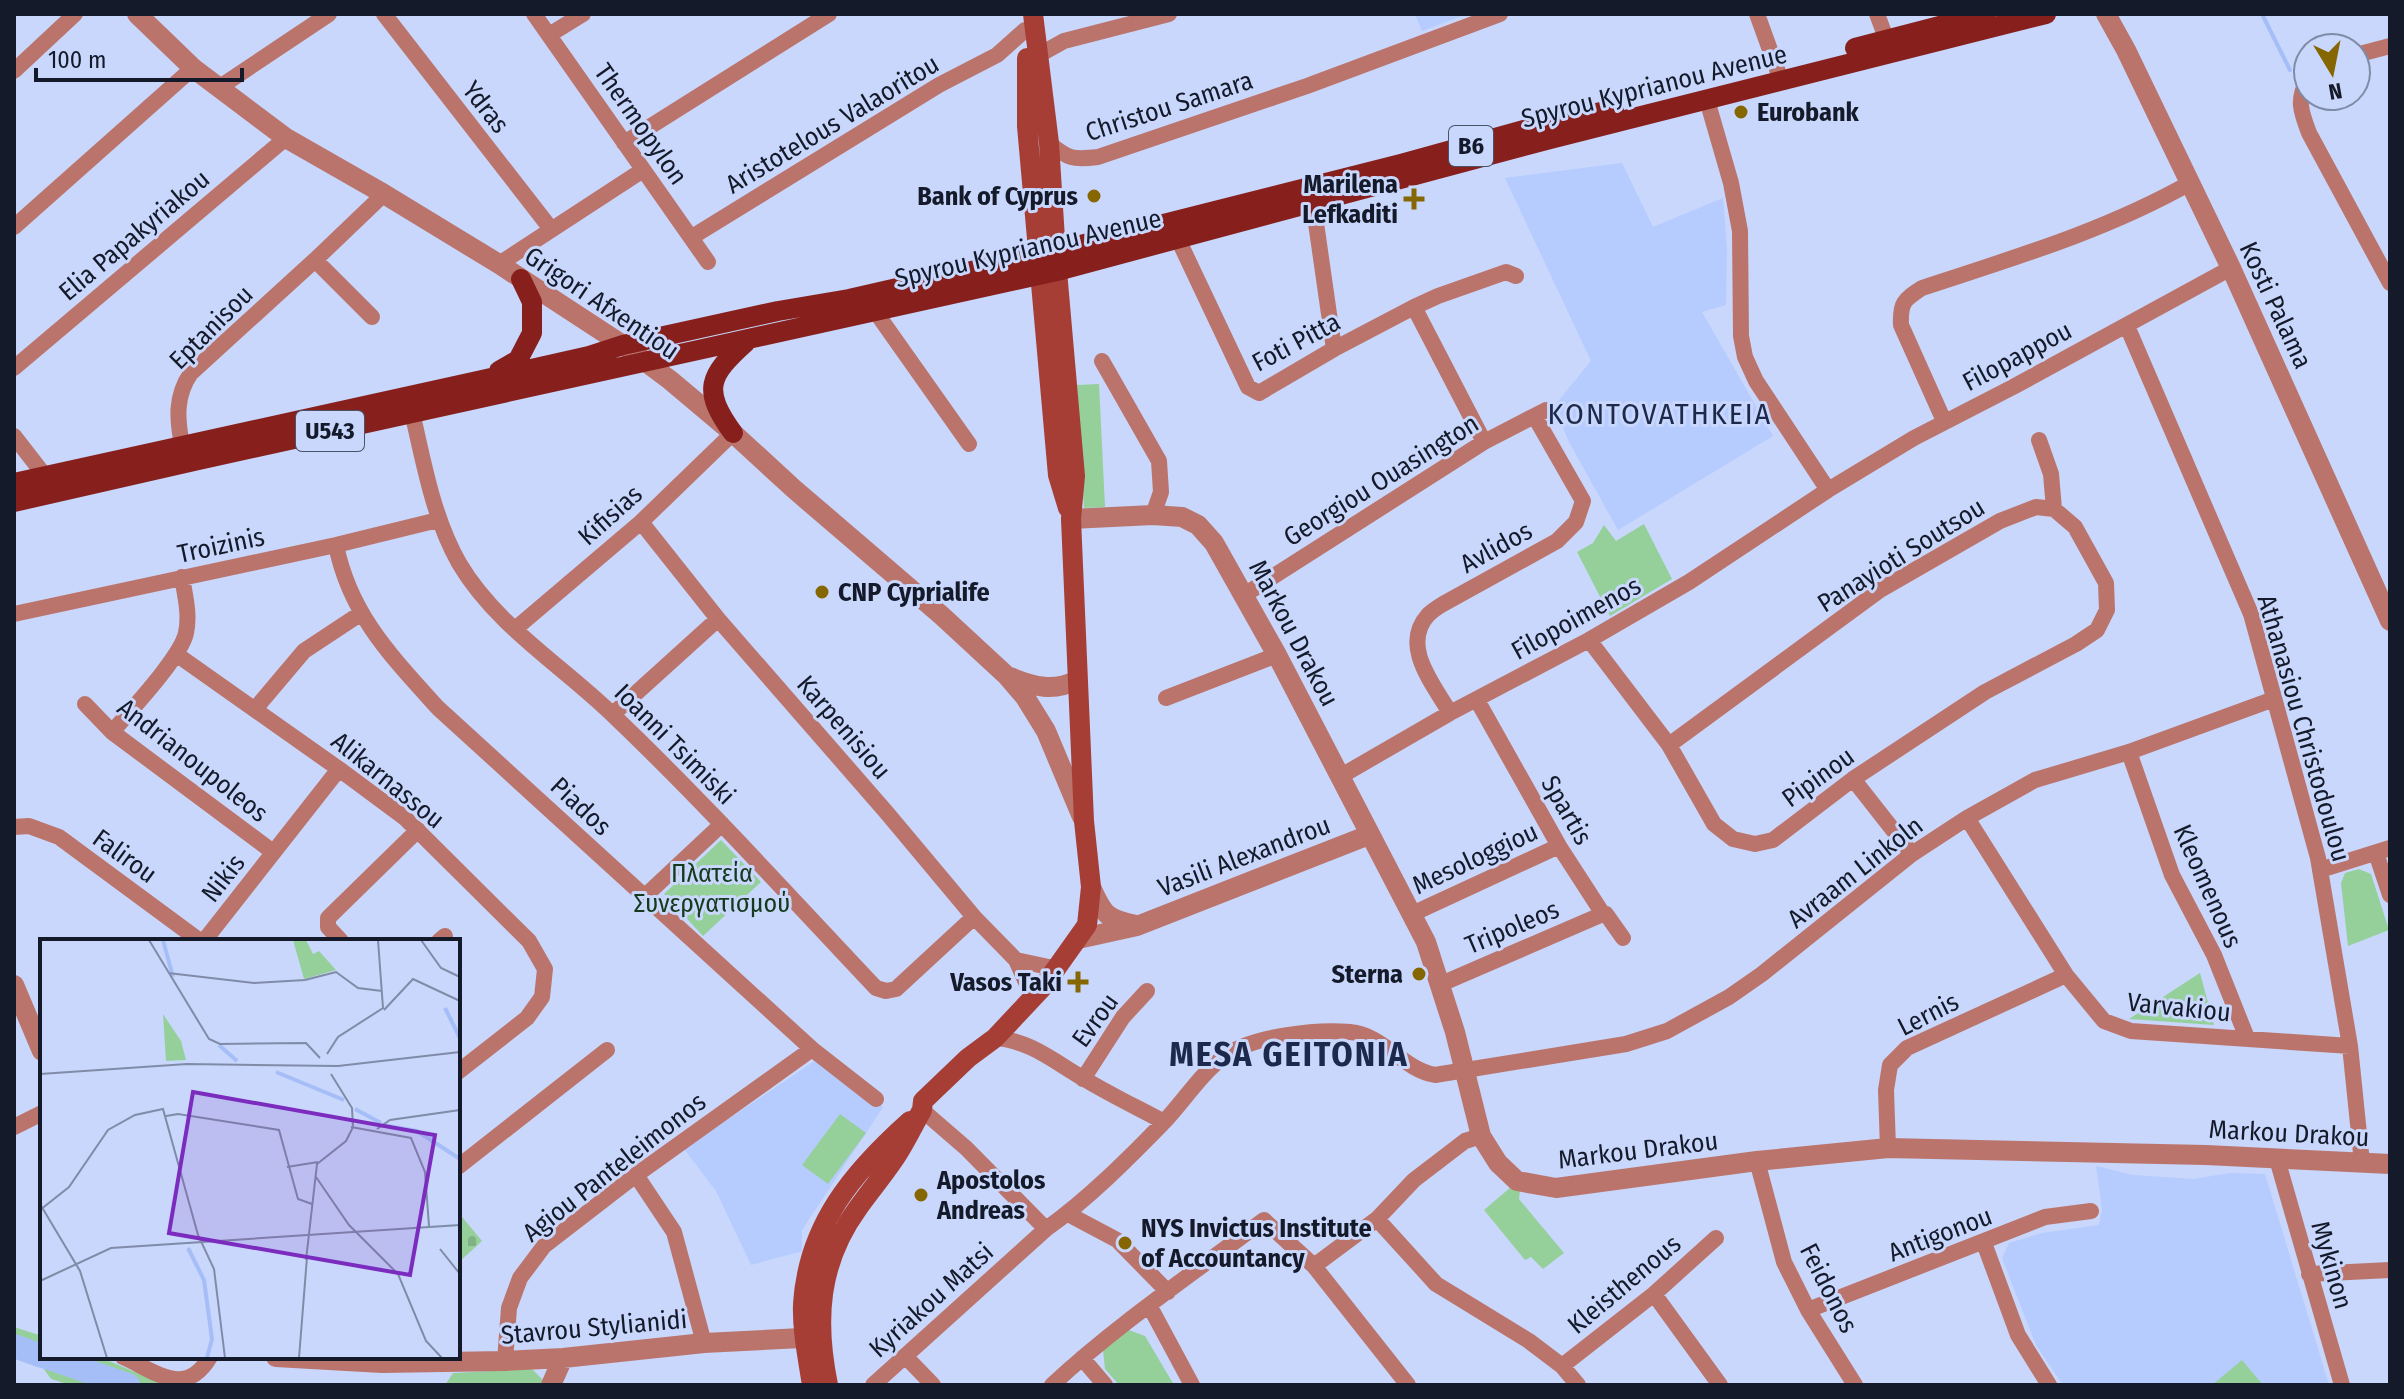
<svg xmlns="http://www.w3.org/2000/svg" width="2404" height="1399" viewBox="0 0 2404 1399" font-family="'Fira Sans Condensed',sans-serif">
<style>
.built{fill:#b6cbfe}
.cemetery{fill:url(#cemetery-stones)}
.green{fill:#95d09b}
.lines{fill:none;stroke-linecap:round;stroke-linejoin:round}
.stream{stroke:#a6bef8;stroke-width:4}
.river{stroke:#a6bef8;stroke-width:24}
.minor{stroke:#bb746b;stroke-width:16}
.tertiary{stroke:#bb746b;stroke-width:20}
.secondary{stroke:#a63e36;stroke-width:20}
.primary{stroke:#87201c;stroke-width:20}
.poi-dot{fill:#856600;stroke:#c8d7fb;stroke-width:3}
.labels{text-anchor:middle;stroke-width:6;stroke-linejoin:round;paint-order:stroke}
.shield{fill:#c8d7fb;stroke:#4a5369;stroke-width:2}
.shield-label{font-size:24px;font-weight:bold;fill:#141a2a}
.street-label{font-size:26px;fill:#141a2a;stroke:#c8d7fb}
.poi-label{font-size:26px;font-weight:bold;fill:#141a2a;stroke:#c8d7fb;text-anchor:start}
.park-label{font-size:26px;fill:#143a1b;stroke:#c8d7fb}
.quarter-label{font-size:30px;letter-spacing:2px;fill:#1d294c;stroke:#c8d7fb}
.district-label{font-size:34px;font-weight:bold;letter-spacing:2px;fill:#1d294c;stroke:#c8d7fb}
.inset-river{fill:none;stroke:#a6bef8;stroke-width:4}
.inset-road{fill:none;stroke:#808ba7;stroke-width:2}
.view{fill:#7b2cbf;fill-opacity:0.15;stroke:#7b2cbf;stroke-width:4}
.inset-edge{fill:none;stroke:#141a2a;stroke-width:4}
</style>
<defs>
<pattern id="cemetery-stones" width="16" height="16" patternUnits="userSpaceOnUse" patternTransform="scale(2)"><rect width="16" height="16" fill="#95d09b"/><path d="M2 7V4a2 2 0 0 1 4 0v3zM10 15v-3a2 2 0 0 1 4 0v3z" fill="#80b286"/></pattern>
</defs>
<rect width="100%" height="100%" fill="#c8d7fb"/>
<path class="built" d="M 1415,14 L 1467,14 L 1422,31 Z
M 1622,163 L 1653,227 L 1723,198 L 1727,250 L 1726,305 L 1702,312 L 1773,436 L 1618,530 L 1569,442 L 1554,406 L 1591,361 L 1505,178 Z
M 819,1058 L 883,1107 L 802,1230 L 802,1251 L 751,1265 L 716,1191 L 684,1149 Z
M 2096,1166 L 2133,1175 L 2194,1179 L 2230,1173 L 2265,1174 L 2329,1385 L 2063,1385 L 2036,1345 L 2002,1258 L 2009,1243 L 2042,1233 L 2099,1225 L 2102,1209 Z"/>
<path class="cemetery" d="M 458,1212 L 482,1241 L 458,1263 Z"/>
<path class="green" d="M 1099,384 L 1105,507 L 1084,508 L 1077,385 Z
M 1644,524 L 1672,579 L 1610,616 L 1577,552 L 1593,543 L 1604,525 L 1616,541 Z
M 721,840 L 761,882 L 703,936 L 664,894 Z
M 2359,869 L 2371,874 L 2389,930 L 2348,946 L 2341,883 L 2345,873 Z
M 2200,973 L 2214,1025 L 2129,1019 Z
M 840,1114 L 866,1133 L 828,1184 L 802,1165 Z
M 1511,1187 L 1520,1191 L 1519,1199 L 1564,1253 L 1543,1269 L 1531,1257 L 1525,1260 L 1484,1210 Z
M 14,1327 L 42,1336 L 42,1357 L 100,1357 L 165,1385 L 70,1385 L 51,1379 L 41,1365 L 14,1355 Z
M 1126,1329 L 1145,1336 L 1174,1385 L 1119,1385 L 1105,1369 L 1103,1350 Z
M 2242,1360 L 2263,1385 L 2212,1385 Z
M 532,1369 L 543,1380 L 540,1385 L 445,1385 L 453,1373 Z"/>
<g class="lines">
<path class="stream" d="M 2262,14 L 2290,70"/>
<path class="river" d="M 14,1346 L 42,1356
M 46,1357 L 128,1385"/>
<path class="minor" d="M 384,14 L 551,229
M 534,14 L 708,262
M 1757,14 L 1778,72
M 1877,14 L 1886,38
M 549,35 L 583,14
M 2356,55 L 2390,46
M 1037,56 L 1064,41 L 1169,14
M 14,71 L 75,14
M 2308,79 C 2296,100 2301,112 2309,133 L 2390,283
M 220,87 L 329,14
M 1707,100 L 1731,183 L 1740,231 L 1741,336 L 1745,357 L 1756,381 L 1828,490
M 624,143 L 829,14
M 1049,143 C 1068,159 1073,160 1098,157 L 1307,86 L 1500,14
M 1313,202 L 1334,349
M 14,227 L 193,68
M 692,237 L 939,85 L 997,55 L 1025,30
M 1178,239 L 1248,387 L 1259,393 L 1334,349 L 1414,307 L 1438,296 L 1506,272 L 1516,276
M 315,260 L 372,317
M 499,264 L 643,170
M 1414,307 L 1484,442
M 875,311 L 969,444
M 2127,326 L 2251,614 L 2318,858 L 2350,1046 L 2362,1163
M 1102,361 L 1159,461 L 1161,492 L 1153,515
M 14,368 L 286,138
M 412,412 C 424,464 433,517 459,563 C 496,626 563,666 614,716 C 705,803 790,897 876,988 L 886,991 L 896,989 L 974,917
M 1944,421 L 1901,325 C 1900,302 1904,300 1922,288 C 2013,258 2105,231 2190,183
M 14,436 L 45,476
M 2039,440 L 2051,474 L 2054,509
M 182,445 C 177,419 175,396 191,373 L 315,260 L 384,194
M 641,522 L 718,619 L 887,813 L 974,917 L 1016,960 L 1033,998
M 336,545 C 350,615 392,657 438,708 L 812,1049 L 876,1099
M 1244,595 L 1484,442 L 1546,410
M 14,614 L 336,545 L 438,520
M 515,629 L 641,522 L 733,433
M 1589,640 L 1669,745 L 1714,824 L 1733,839 L 1755,844 L 1773,840 L 1853,779 L 1985,692 L 2076,644 L 2097,630 L 2107,610 L 2106,583 L 2075,527 L 2054,509 L 2036,507 L 2000,521 L 1880,590 L 1669,745
M 176,654 L 339,769 L 405,818 L 529,941 L 545,969 L 542,997 L 527,1018 L 458,1072
M 1166,698 L 1277,655
M 1477,700 L 1559,846 L 1603,914 L 1606,914 L 1623,938
M 85,704 L 112,732 L 273,852
M 255,709 L 304,651 L 360,614
M 1450,713 C 1434,685 1400,646 1428,615 C 1432,611 1438,607 1443,604 L 1557,541 L 1576,522 L 1583,501 L 1535,417
M 613,714 L 718,619
M 112,732 C 130,711 181,657 186,633 C 190,614 185,596 182,577
M 2129,752 L 2172,875 L 2214,955 L 2247,1038
M 1341,776 L 1450,713 L 1589,640 L 1689,582 L 1828,490 L 1914,438 L 2013,387 L 2231,268
M 1853,779 L 1912,854
M 1967,818 L 2066,975 L 2104,1021 L 2131,1031 L 2350,1046
M 14,827 L 29,826 L 59,837 L 200,941
M 2376,853 L 2390,895
M 2320,870 L 2390,848
M 644,897 L 722,824
M 1412,914 L 1559,846
M 204,941 L 339,769
M 341,941 L 328,927 L 328,918 L 418,830
M 439,941 L 445,936
M 1016,960 L 1058,969
M 1441,984 L 1603,914
M 995,1038 C 1030,1040 1056,1063 1086,1080 C 1111,1095 1138,1108 1164,1122
M 1083,1079 L 1123,1017 L 1147,991
M 922,1110 L 966,1148 L 1046,1229
M 14,1127 L 42,1113
M 1888,1148 L 1886,1090 L 1890,1065 L 1907,1048 L 2066,975
M 2277,1159 L 2342,1385
M 1757,1161 L 1784,1262 L 1808,1310 L 1855,1385
M 458,1167 L 607,1050
M 636,1175 L 674,1232 L 704,1343
M 1068,1214 L 1117,1240 L 1168,1292
M 1377,1219 L 1436,1284 L 1529,1341 L 1562,1366 L 1578,1385
M 1984,1243 L 2018,1335 L 2049,1385
M 1314,1266 L 1377,1219 L 1414,1180 L 1465,1141 L 1481,1136
M 2309,1274 L 2390,1270
M 1654,1294 L 1720,1385
M 1149,1305 L 1192,1385
M 1808,1310 L 2045,1217 L 2091,1211
M 905,1356 L 933,1385
M 123,1357 C 155,1371 185,1399 210,1357
M 1082,1358 L 1105,1385
M 505,1361 L 509,1308 L 520,1278 L 544,1246 L 636,1175 L 812,1049
M 1562,1366 L 1654,1294 L 1716,1238
M 873,1385 L 1046,1229 C 1087,1200 1128,1159 1163,1123 C 1184,1101 1201,1073 1225,1056 C 1252,1036 1317,1029 1350,1032 C 1384,1035 1402,1069 1435,1075 L 1626,1044 L 1667,1031 L 1729,997 L 1762,974 L 1912,854 L 1967,818 L 2035,780 L 2129,752 L 2274,699
M 1052,1385 C 1118,1324 1192,1274 1264,1220 L 1314,1266 L 1408,1385"/>
<path class="tertiary" d="M 137,14 L 193,68 L 286,138 L 384,194 L 499,264 L 623,345 L 670,380 L 733,433 L 794,489 L 941,615 L 1007,676 L 1025,697 L 1046,731 L 1082,817
M 2106,14 L 2126,50 L 2231,268 L 2390,621
M 1071,519 L 1153,515 L 1182,517 L 1198,525 L 1214,543 L 1277,655 L 1426,942 L 1455,1032 L 1481,1136 L 1498,1163 L 1517,1181 L 1556,1188 L 1757,1161 L 1888,1148 L 2206,1155 L 2390,1164
M 1010,677 C 1034,687 1054,692 1077,680
M 1091,887 C 1103,914 1106,919 1136,925
M 1078,939 L 1137,926 L 1369,835
M 14,985 L 42,1051
M 276,1357 L 382,1363 L 505,1361 L 563,1358 L 704,1343 L 821,1337
M 551,1385 L 563,1358"/>
<path class="secondary" d="M 1027,58 L 1027,126 L 1058,475 L 1068,508
M 812,1385 C 808,1359 802,1331 803,1304 C 808,1225 853,1172 910,1121
M 828,1385 C 815,1321 818,1263 858,1208 C 870,1191 883,1176 895,1158 C 905,1143 913,1126 922,1110 L 923,1101 L 968,1058 L 995,1038 L 1043,987 L 1087,925 L 1091,887 L 1084,821 L 1071,519 L 1075,476 L 1057,271 L 1049,143 L 1033,14"/>
<path class="primary" d="M 1855,48 L 1986,14
M 499,371 L 518,360 L 532,333 L 532,302 L 521,279
M 733,433 C 702,390 708,376 746,342
M 14,483 L 482,380 L 589,356 L 623,345 L 778,311 L 849,299 L 1037,256 L 1401,164 L 1535,127 L 1614,109
M 14,502 L 194,461 L 1057,271 L 1550,139 L 2046,14"/>
</g>
<g class="poi-dot">
<circle cx="1741" cy="112" r="8"/>
<circle cx="1094" cy="196" r="8"/>
<path d="M1410 187h8v8h8v8h-8v8h-8v-8h-8v-8h8z"/>
<circle cx="822" cy="592" r="8"/>
<circle cx="1419" cy="974" r="8"/>
<path d="M1074 970h8v8h8v8h-8v8h-8v-8h-8v-8h8z"/>
<circle cx="921" cy="1195" r="8"/>
<circle cx="1125" cy="1243" r="8"/>
</g>
<g class="labels">
<g class="shield">
<rect x="1449" y="126" width="44" height="40" rx="6"/>
<rect x="296" y="411" width="68" height="40" rx="6"/>
</g>
<g class="shield-label">
<text x="1471" y="154">B6</text>
<text x="330" y="439">U543</text>
</g>
<g class="street-label">
<text transform="translate(1654 86) rotate(-14)" y="9">Spyrou Kyprianou Avenue</text>
<text transform="translate(1169 106) rotate(-18)" y="9">Christou Samara</text>
<text transform="translate(486 107) rotate(52)" y="9">Ydras</text>
<text transform="translate(641 124) rotate(55)" y="9">Thermopylon</text>
<text transform="translate(832 124) rotate(-31)" y="9">Aristotelous Valaoritou</text>
<text transform="translate(134 235) rotate(-40)" y="9">Elia Papakyriakou</text>
<text transform="translate(1028 248) rotate(-13)" y="9">Spyrou Kyprianou Avenue</text>
<text transform="translate(602 303) rotate(34)" y="9">Grigori Afxentiou</text>
<text transform="translate(2276 305) rotate(65)" y="9">Kosti Palama</text>
<text transform="translate(211 327) rotate(-45)" y="9">Eptanisou</text>
<text transform="translate(1296 342) rotate(-28)" y="9">Foti Pitta</text>
<text transform="translate(2017 356) rotate(-28)" y="9">Filopappou</text>
<text transform="translate(1381 480) rotate(-32)" y="9">Georgiou Ouasington</text>
<text transform="translate(610 515) rotate(-42)" y="9">Kifisias</text>
<text transform="translate(221 545) rotate(-12)" y="9">Troizinis</text>
<text transform="translate(1496 547) rotate(-29)" y="9">Avlidos</text>
<text transform="translate(1901 555) rotate(-32)" y="9">Panayioti Soutsou</text>
<text transform="translate(1576 618) rotate(-29)" y="9">Filopoimenos</text>
<text transform="translate(1294 633) rotate(62)" y="9">Markou Drakou</text>
<text transform="translate(844 727) rotate(49)" y="9">Karpenisiou</text>
<text transform="translate(2304 728) rotate(74)" y="9">Athanasiou Christodoulou</text>
<text transform="translate(675 744) rotate(45)" y="9">Ioanni Tsimiski</text>
<text transform="translate(193 760) rotate(38)" y="9">Andrianoupoleos</text>
<text transform="translate(1818 777) rotate(-36)" y="9">Pipinou</text>
<text transform="translate(388 780) rotate(39)" y="9">Alikarnassou</text>
<text transform="translate(581 806) rotate(43)" y="9">Piados</text>
<text transform="translate(1567 810) rotate(60)" y="9">Spartis</text>
<text transform="translate(125 856) rotate(36)" y="9">Falirou</text>
<text transform="translate(1244 856) rotate(-21)" y="9">Vasili Alexandrou</text>
<text transform="translate(1475 858) rotate(-25)" y="9">Mesologgiou</text>
<text transform="translate(1855 872) rotate(-38)" y="9">Avraam Linkoln</text>
<text transform="translate(223 878) rotate(-52)" y="9">Nikis</text>
<text transform="translate(2208 886) rotate(66)" y="9">Kleomenous</text>
<text transform="translate(1512 927) rotate(-23)" y="9">Tripoleos</text>
<text transform="translate(2179 1007) rotate(6)" y="9">Varvakiou</text>
<text transform="translate(1928 1014) rotate(-27)" y="9">Lernis</text>
<text transform="translate(1095 1020) rotate(-54)" y="9">Evrou</text>
<text transform="translate(2289 1133) rotate(3)" y="9">Markou Drakou</text>
<text transform="translate(1638 1150) rotate(-7)" y="9">Markou Drakou</text>
<text transform="translate(614 1167) rotate(-38)" y="9">Agiou Panteleimonos</text>
<text transform="translate(1940 1234) rotate(-21)" y="9">Antigonou</text>
<text transform="translate(2332 1265) rotate(74)" y="9">Mykinon</text>
<text transform="translate(1624 1284) rotate(-40)" y="9">Kleisthenous</text>
<text transform="translate(1829 1288) rotate(63)" y="9">Feidonos</text>
<text transform="translate(931 1300) rotate(-42)" y="9">Kyriakou Matsi</text>
<text transform="translate(594 1327) rotate(-5)" y="9">Stavrou Stylianidi</text>
</g>
<g class="poi-label">
<text x="1757" y="121">Eurobank</text>
<text x="1398" y="193" text-anchor="end">Marilena<tspan x="1398" dy="30">Lefkaditi</tspan></text>
<text x="1078" y="205" text-anchor="end">Bank of Cyprus</text>
<text x="838" y="601">CNP Cyprialife</text>
<text x="1403" y="983" text-anchor="end">Sterna</text>
<text x="1062" y="991" text-anchor="end">Vasos Taki</text>
<text x="937" y="1189">Apostolos<tspan x="937" dy="30">Andreas</tspan></text>
<text x="1141" y="1237">NYS Invictus Institute<tspan x="1141" dy="30">of Accountancy</tspan></text>
</g>
<g class="park-label">
<text x="712" y="882">Πλατεία<tspan x="712" dy="30">Συνεργατισμού</tspan></text>
</g>
<g class="quarter-label">
<text x="1660" y="424">KONTOVATHKEIA</text>
</g>
<g class="district-label">
<text x="1289" y="1066">MESA GEITONIA</text>
</g>
</g>
<g transform="translate(40 939)">
<rect width="420" height="420" fill="#c8d7fb"/>
<path d="M 253,1 L 266,1 L 273,15 L 279,12 L 296,31 L 264,40 ZM 123,75 L 141,102 L 146,121 L 126,122 Z" fill="#95d09b"/>
<path class="inset-river" d="M 123,1 L 133,38M 405,69 L 420,99M 179,106 L 197,122M 236,133 L 304,161M 315,170 L 341,184M 343,186 L 377,192 L 420,220M 148,309 L 164,341 L 172,400 L 167,419"/>
<path class="inset-road" d="M 109,1 L 169,100 L 180,105 L 266,104 L 280,119M 381,1 L 401,29 L 420,38M 128,34 L 214,44 L 265,41 L 296,33 L 318,49 L 342,52M 344,71 L 373,40 L 420,62M 287,115 L 298,98 L 343,69 L 338,1M 0,135 L 147,125 L 298,127 L 420,113M 126,177 L 138,175 L 239,191 L 258,260 L 272,265M 311,188 L 371,199 L 385,233 L 389,287M 337,190 L 350,181 L 420,171M 247,228 L 278,223M 276,238 L 309,286 L 358,335 L 386,402 L 402,419M 0,265 L 40,332 L 67,419M 0,271 L 29,248 L 68,191 L 95,176 L 123,170 L 158,296 L 174,330 L 185,419M 400,310 L 420,335M 266,321 L 277,225 L 306,202 L 313,188 L 312,169 L 291,135M 0,342 L 71,309 L 420,286M 259,419 L 267,318"/>
<path class="view" d="M 153,153 L 395,196 L 370,336 L 129,294 Z"/>
<rect width="420" height="420" class="inset-edge"/>
</g>
<rect width="2404" height="1399" fill="none" stroke="#141a2a" stroke-width="32"/>
<g transform="translate(2332 72) rotate(170)"><circle r="38" fill="#c8d7fb" stroke="#808ba7" stroke-width="2"/>
<path d="M0-6L14 30L0 20L-14 30Z" fill="#856600"/>
<text y="-12" font-size="22" font-weight="bold" text-anchor="middle" fill="#141a2a">N</text>
</g>
<path d="M36 68v12h206v-12" fill="none" stroke="#141a2a" stroke-width="4"/>
<text x="48" y="68" font-size="24" fill="#141a2a" stroke="#c8d7fb" stroke-width="6" paint-order="stroke">100 m</text>
</svg>
